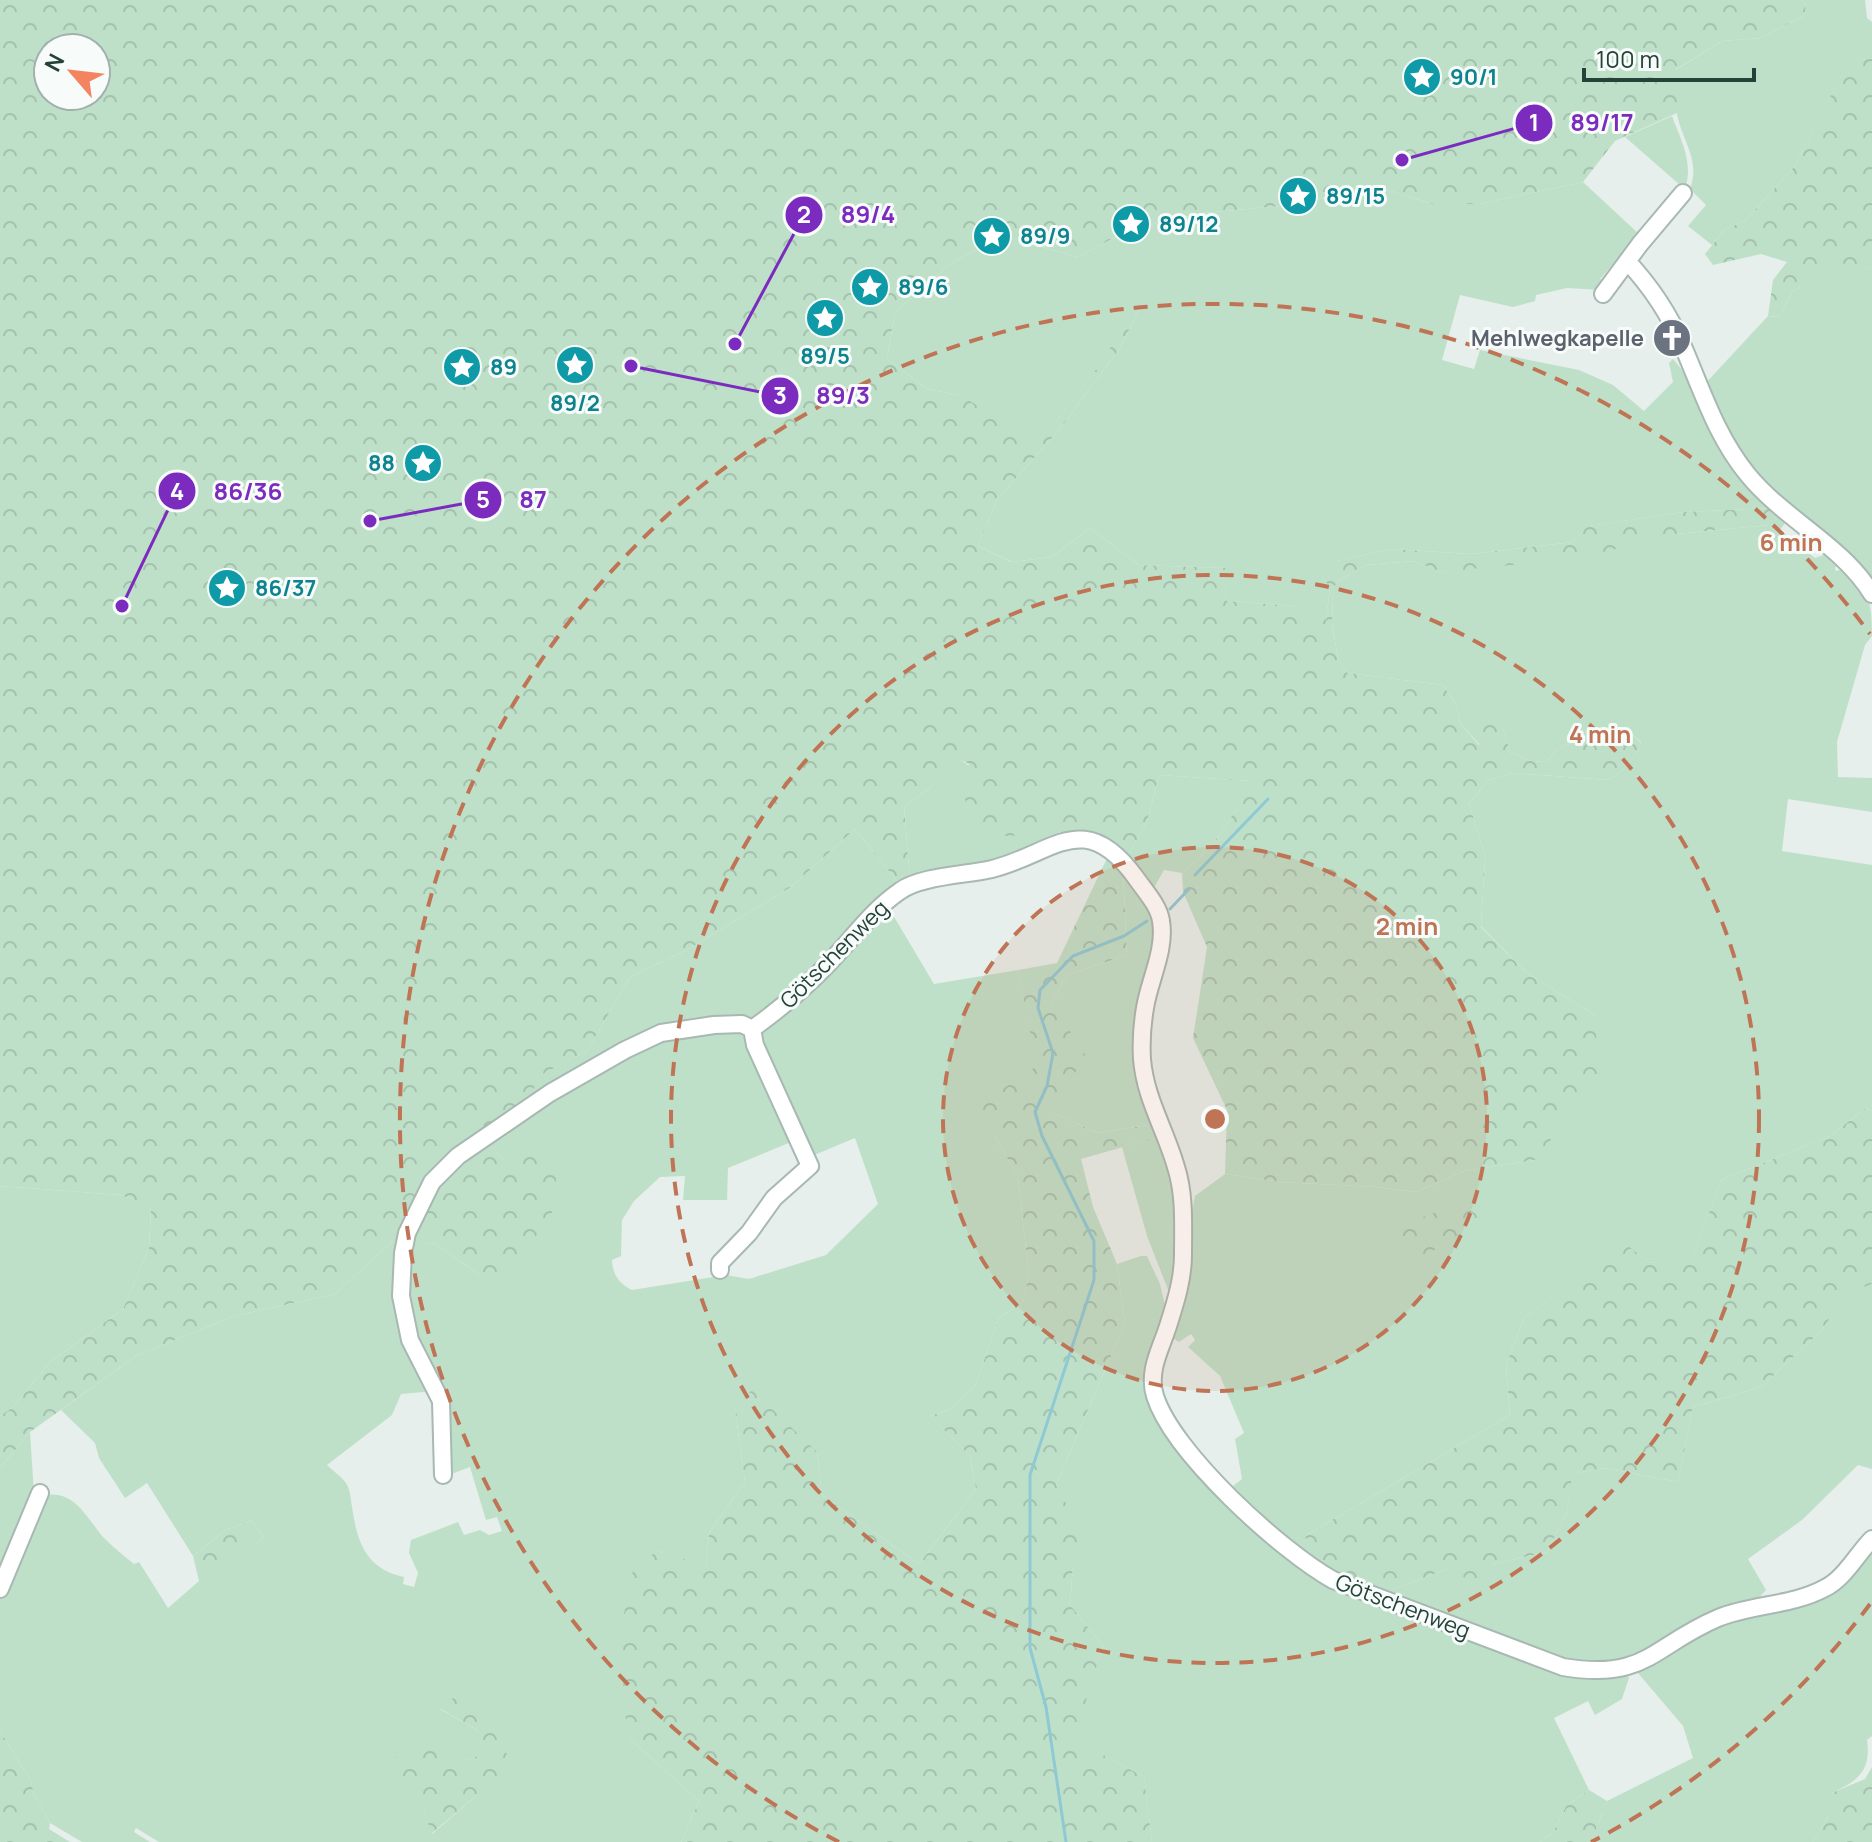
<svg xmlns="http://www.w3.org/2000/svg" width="1872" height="1842" viewBox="0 0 1872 1842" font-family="Manrope,sans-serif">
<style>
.grass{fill:#bfe0c8;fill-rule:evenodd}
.forest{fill:url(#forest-crowns);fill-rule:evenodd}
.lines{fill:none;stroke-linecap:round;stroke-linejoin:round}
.stream{stroke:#8ec9d4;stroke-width:3}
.minor-casing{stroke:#a8b8b2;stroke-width:20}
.minor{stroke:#fff;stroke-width:16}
.ring{fill:none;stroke:#c07456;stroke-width:4;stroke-dasharray:14 10}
.labels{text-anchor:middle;stroke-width:6;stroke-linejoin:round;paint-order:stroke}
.culture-label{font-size:22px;font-weight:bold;fill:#0d838f;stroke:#f7fbf9;text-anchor:start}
.worship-label{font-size:22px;font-weight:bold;fill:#5b616d;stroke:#f7fbf9;text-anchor:end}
.street-label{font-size:22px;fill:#24423a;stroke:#f7fbf9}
.centre{fill:#c07456;stroke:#f7fbf9;stroke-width:4}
.ring-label{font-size:24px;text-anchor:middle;font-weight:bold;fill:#c07456;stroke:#f7fbf9;stroke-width:6;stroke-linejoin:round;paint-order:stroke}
.leader{fill:none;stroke:#7b2cbf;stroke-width:3}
.callout-dot{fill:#7b2cbf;stroke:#f7fbf9;stroke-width:3}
.mark-label{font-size:24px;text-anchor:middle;font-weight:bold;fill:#fff}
.callout-label{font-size:24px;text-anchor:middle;font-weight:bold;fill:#7b2cbf;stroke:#f7fbf9;stroke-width:6;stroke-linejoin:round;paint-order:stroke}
</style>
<defs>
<pattern id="forest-crowns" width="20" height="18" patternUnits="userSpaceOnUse" patternTransform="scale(2)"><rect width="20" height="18" fill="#bfe0c8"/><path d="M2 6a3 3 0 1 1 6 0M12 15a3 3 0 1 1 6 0" fill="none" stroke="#a4c1ad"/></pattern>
</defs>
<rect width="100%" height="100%" fill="#e6efeb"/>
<path class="grass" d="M 1806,0 L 1865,0 L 1867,18 L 1872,22 L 1872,58 L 1848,63 L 1794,167 L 1745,221 L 1725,229 L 1712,245 L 1688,226 L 1706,205 L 1690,189 C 1701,160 1682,141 1677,114 C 1674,95 1685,93 1674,71 L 1722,41 L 1761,38 L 1805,15 Z
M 1672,116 C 1680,138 1693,161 1686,185 L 1680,185 L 1625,137 Z
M 1583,182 L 1639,234 L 1600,279 L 1606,282 L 1601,290 L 1567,288 L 1536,295 L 1535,301 L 1513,307 L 1460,295 L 1442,360 L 1474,369 L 1480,350 L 1579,370 L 1613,385 L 1644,411 L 1673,382 L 1669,363 L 1673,359 L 1692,382 L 1774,508 L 1683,512 L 1589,526 L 1573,542 L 1471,554 L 1392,549 L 1332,562 L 1323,577 L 1330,587 L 1326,621 L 1295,606 L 1226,601 L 1224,568 L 1139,565 L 1090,528 L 1052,557 L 1012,562 L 978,546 L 998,498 L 1060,429 L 1120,348 L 1140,307 L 1135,305 C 1106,363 1067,413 1021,458 L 959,395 L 927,389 L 887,359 L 895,312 L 949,265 L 1000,235 L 1077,257 L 1131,229 L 1203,213 L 1291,205 L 1379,187 L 1432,204 L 1480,204 Z
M 1839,262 L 1872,268 L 1872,586 L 1792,515 L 1736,453 L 1702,387 L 1768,316 L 1780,317 L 1792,292 Z
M 1781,515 L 1787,520 L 1780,530 L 1815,558 L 1829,553 L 1838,563 L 1835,568 L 1836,571 L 1846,568 C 1869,593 1872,602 1872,636 L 1865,645 L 1837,742 L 1838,777 L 1872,778 L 1872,812 L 1788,799 L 1782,851 L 1872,865 L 1872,1111 L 1866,1108 L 1830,1136 L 1721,1180 L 1690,1266 L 1648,1262 L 1623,1243 L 1524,1318 L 1506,1365 L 1510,1415 L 1305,1536 L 1313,1564 L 1228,1490 L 1242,1479 L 1235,1439 L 1244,1433 L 1220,1376 L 1188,1347 L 1195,1340 L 1191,1334 L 1179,1342 L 1174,1339 L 1170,1330 L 1195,1196 L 1225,1174 L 1280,1182 L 1376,1187 L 1416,1192 L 1464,1171 L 1536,1160 L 1596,1016 L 1527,973 L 1481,926 L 1485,856 L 1469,803 L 1489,780 L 1513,773 L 1608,780 C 1624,771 1635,761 1641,742 L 1632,734 L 1607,736 L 1592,733 L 1557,750 L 1546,762 L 1531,761 L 1510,752 L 1503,728 L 1480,745 L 1460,723 L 1457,706 L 1443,685 L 1347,673 L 1338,659 L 1332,623 L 1333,589 L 1338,581 L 1366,565 L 1414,561 L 1441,572 L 1676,534 L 1770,525 L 1774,518 Z
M 957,757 L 1061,834 L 1093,830 L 1105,841 L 910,882 L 904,806 L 930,788 Z
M 1159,775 L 1253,781 C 1231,818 1216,847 1182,873 L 1164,870 L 1151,893 L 1126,859 L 1147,822 Z
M 855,829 L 901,886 L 800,987 L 763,1015 L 747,1019 L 677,1027 L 531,1101 L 536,1077 L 587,1051 L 630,977 L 687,950 L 791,887 Z
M 1123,869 L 1152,911 L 1155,933 L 1139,1000 L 1154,1124 L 1097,1133 L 1054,1113 L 1051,1003 L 1067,975 L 1127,955 Z
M 887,905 L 934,984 L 1018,970 L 1038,1066 L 995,1136 L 1018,1178 L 1029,1275 L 1023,1302 L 999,1318 L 975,1386 L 951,1409 L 930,1416 L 970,1456 L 976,1489 L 919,1564 L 822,1495 L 817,1452 L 735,1408 L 745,1482 L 709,1533 L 706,1567 L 657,1551 L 628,1737 L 699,1801 L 681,1842 L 159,1842 L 136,1828 L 134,1832 L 150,1842 L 82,1842 L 50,1823 L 34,1795 L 31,1781 L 0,1731 L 0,1595 L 45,1495 C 76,1490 87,1519 104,1538 C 113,1547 124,1556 134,1564 L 139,1562 L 168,1608 L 199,1581 L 207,1580 L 264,1537 L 252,1521 L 227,1529 L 193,1556 L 147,1483 L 125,1498 L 99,1458 L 95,1443 L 61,1410 L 136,1356 L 234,1316 L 335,1294 L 392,1242 L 402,1240 L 398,1300 L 434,1391 L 401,1394 L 392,1415 L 327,1465 C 333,1471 341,1476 346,1483 C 350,1489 351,1500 352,1507 C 357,1542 366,1569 404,1577 L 403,1584 L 414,1587 L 418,1573 L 409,1553 L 411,1540 L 458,1522 L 464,1535 L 480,1530 L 489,1535 L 502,1531 L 497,1517 L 486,1520 L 470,1467 L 446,1476 L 433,1376 L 405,1308 L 407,1240 L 435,1244 L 480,1275 L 504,1160 L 485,1139 L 625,1052 L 694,1031 L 741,1031 L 796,1140 L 728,1168 L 727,1200 L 683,1200 L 685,1176 L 660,1177 L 634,1201 L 622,1220 L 621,1256 L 612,1260 C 613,1276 619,1283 632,1290 L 726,1275 L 749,1279 L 826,1255 L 878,1204 L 855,1138 L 812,1156 L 755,1035 ZM 455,1697 L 520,1776 L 477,1795 L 432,1834 L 424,1807 L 464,1760 L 483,1755 L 477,1730 L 440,1709 Z
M 1158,1137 L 1173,1182 L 1180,1233 L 1172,1300 L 1147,1236 L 1122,1147 Z
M 0,1186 L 121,1195 L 151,1206 L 149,1248 L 123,1309 L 50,1362 L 12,1408 L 0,1416 Z
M 1141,1256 L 1147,1256 L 1160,1284 L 1166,1310 L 1147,1390 L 1252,1525 L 1457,1636 L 1476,1638 L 1556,1668 L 1623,1672 L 1629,1678 L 1622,1699 L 1595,1715 L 1588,1701 L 1554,1718 L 1589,1790 L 1566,1806 L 1553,1833 L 1540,1842 L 1152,1842 L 1144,1777 L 1073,1739 L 1103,1646 L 1070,1605 L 1073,1566 L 1056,1485 L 1125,1323 L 1117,1264 Z
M 1872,1284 L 1872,1469 L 1858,1465 L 1802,1520 L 1748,1559 L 1766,1590 L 1753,1604 L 1638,1660 L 1577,1666 L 1386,1592 L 1447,1569 L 1493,1564 L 1547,1552 L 1567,1512 L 1571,1474 L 1604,1468 L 1678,1482 L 1693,1407 L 1761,1387 L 1820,1332 L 1848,1292 Z
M 30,1432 L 34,1494 L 0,1583 L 0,1468 Z
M 1872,1543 L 1872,1736 L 1867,1740 C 1872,1774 1854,1783 1829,1794 L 1829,1815 L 1813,1842 L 1591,1842 L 1607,1801 L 1693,1758 L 1683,1726 L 1638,1673 L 1644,1665 L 1697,1633 L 1822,1593 Z"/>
<path class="forest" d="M 0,0 L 1806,0 L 1805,15 L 1761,38 L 1722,41 L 1675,70 L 1682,86 L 1677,113 L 1615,141 L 1583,182 L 1480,204 L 1432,204 L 1379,187 L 1291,205 L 1203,213 L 1131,229 L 1077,257 L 1000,235 L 949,265 L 895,312 L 887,359 L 927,389 L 959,395 L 1014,426 L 1021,457 C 1068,412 1106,362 1135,304 L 1140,307 L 1120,348 L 1060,429 L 998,498 L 978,546 L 1011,562 L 1052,557 L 1090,528 L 1139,565 L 1225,568 L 1226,601 L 1296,606 L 1326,620 L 1330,588 L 1323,577 L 1331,562 L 1392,549 L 1471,554 L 1573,542 L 1588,526 L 1683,512 L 1774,508 L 1781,515 L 1774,518 L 1776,523 L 1770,525 L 1676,534 L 1579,558 L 1441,572 L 1414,561 L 1366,565 L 1338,581 L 1333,589 L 1332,624 L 1338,659 L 1347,673 L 1443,685 L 1457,706 L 1460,723 L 1479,745 L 1482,729 L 1489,721 L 1503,728 L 1510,752 L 1531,761 L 1546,762 L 1557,750 L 1592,733 L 1607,736 L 1632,734 L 1641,743 C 1635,761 1624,771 1608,780 L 1513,773 L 1489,780 L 1469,803 L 1485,856 L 1481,927 L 1527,973 L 1596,1016 L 1597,1076 L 1536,1160 L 1464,1171 L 1416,1192 L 1376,1187 L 1280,1182 L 1225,1174 L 1227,1110 L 1193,1038 L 1207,947 L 1183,892 L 1182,873 C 1216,847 1231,818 1252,781 L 1159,775 L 1147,822 L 1126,859 L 1093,830 L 1006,836 L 969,816 L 961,783 L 969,764 L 957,758 L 930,788 L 904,806 L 910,882 L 901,886 L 855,829 L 791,887 L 687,950 L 630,977 L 587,1051 L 537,1077 L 531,1101 L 485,1139 L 504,1160 L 536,1148 L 556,1178 L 555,1208 L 511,1273 L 480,1275 L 435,1244 L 402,1240 L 392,1242 L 335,1294 L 234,1316 L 136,1356 L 30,1432 L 0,1468 L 0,1416 L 12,1408 L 50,1362 L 123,1309 L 149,1248 L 151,1207 L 121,1195 L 0,1186 ZM 48,48 L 96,48 L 96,96 L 48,96 Z
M 1872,58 L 1872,268 L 1839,263 L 1792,292 L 1780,317 L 1768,316 L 1773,280 L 1787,262 L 1761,254 L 1713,265 L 1705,254 L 1725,229 L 1745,221 L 1794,167 L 1848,62 Z
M 1109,854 L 1123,869 L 1127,955 L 1067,975 L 1051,1003 L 1085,1054 L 1054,1113 L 1097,1133 L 1154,1124 L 1158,1137 L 1081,1159 L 1093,1207 L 1117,1264 L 1125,1323 L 1056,1485 L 1089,1547 L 1073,1566 L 1070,1605 L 1103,1646 L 1074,1739 L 1144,1777 L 1152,1842 L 681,1842 L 699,1801 L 628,1737 L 617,1648 L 633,1570 L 657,1551 L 706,1566 L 709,1533 L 745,1482 L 735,1408 L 752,1390 L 817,1452 L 822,1495 L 919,1564 L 976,1489 L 970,1456 L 930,1416 L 951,1409 L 975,1386 L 999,1318 L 1023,1302 L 1029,1275 L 1018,1178 L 995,1136 L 967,1113 L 1037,1066 L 1018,970 L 1057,963 Z
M 1866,1108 L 1872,1111 L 1872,1284 L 1848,1293 L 1820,1332 L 1761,1387 L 1693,1407 L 1678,1482 L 1604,1468 L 1572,1474 L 1567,1512 L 1547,1552 L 1493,1564 L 1480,1585 L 1447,1569 L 1386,1592 L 1313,1564 L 1305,1536 L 1510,1415 L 1506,1365 L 1524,1318 L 1623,1242 L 1648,1262 L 1690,1265 L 1721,1180 L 1830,1136 Z
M 1461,1203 L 1483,1219 L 1420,1259 L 1391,1246 L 1388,1237 L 1399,1226 Z
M 252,1521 L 264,1537 L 207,1581 L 199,1581 L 193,1556 L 227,1529 Z
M 455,1697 L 482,1714 L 521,1777 L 477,1795 L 431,1834 L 424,1807 L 380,1767 L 430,1738 L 464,1760 L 482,1755 L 477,1730 L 439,1708 Z
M 0,1731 L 31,1781 L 34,1795 L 50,1823 L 49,1829 L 70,1842 L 0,1842 Z
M 1872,1767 L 1872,1842 L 1813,1842 L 1829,1815 L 1829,1794 L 1865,1779 Z
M 1589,1790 L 1607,1801 L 1591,1842 L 1540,1842 L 1553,1833 L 1566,1806 Z"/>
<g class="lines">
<path class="stream" d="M 1195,875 L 1268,799
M 1170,909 L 1189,889
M 1066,1842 L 1046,1707 L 1030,1648 L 1030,1475 L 1094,1280 L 1094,1241 L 1042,1136 L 1035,1112 L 1047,1086 L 1053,1053 L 1038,1008 L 1040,990 L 1073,956 L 1124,936 L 1147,921"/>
<g class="minor-casing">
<path id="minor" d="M 1628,262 C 1651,287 1669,314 1682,344 C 1702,390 1716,436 1748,475 C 1785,520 1842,545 1872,594
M 1603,294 L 1640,244 L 1683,193
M 752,1029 C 780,1009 805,988 829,963 C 852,939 872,910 900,891 C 920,876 966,875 992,869 C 1053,854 1084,806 1136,878 C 1145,891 1159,906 1161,921 C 1166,950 1149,981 1145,1008 C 1142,1025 1141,1042 1142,1059 C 1145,1098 1166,1131 1176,1167 C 1185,1195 1183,1226 1183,1255 C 1183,1278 1176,1301 1169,1323 C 1162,1347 1147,1370 1155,1396 C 1173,1453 1281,1551 1333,1580 L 1563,1667 C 1646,1681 1652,1646 1718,1618 C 1752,1604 1792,1606 1825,1588 C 1844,1579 1857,1554 1872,1539
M 720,1270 L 720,1263 L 749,1233 L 774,1198 L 810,1166 L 755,1045 L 752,1029
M 443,1475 L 441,1401 L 410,1340 L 401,1296 L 403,1253 L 407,1233 L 432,1182 L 458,1156 L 550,1093 L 625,1050 L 661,1033 L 714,1025 L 742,1024 L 752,1029
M 0,1589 L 40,1493"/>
</g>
<use href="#minor" class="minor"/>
</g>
<circle cx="1215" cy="1119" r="272" fill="#c07456" fill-opacity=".12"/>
<g class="ring">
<circle cx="1215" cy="1119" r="272"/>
<circle cx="1215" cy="1119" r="544"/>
<path d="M1870 1604A815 815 0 0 1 1591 1842M839 1842A815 815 0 1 1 1870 634"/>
</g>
<defs>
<g id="sight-disc" transform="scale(2)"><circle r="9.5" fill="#0f9aa8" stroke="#f7fbf9"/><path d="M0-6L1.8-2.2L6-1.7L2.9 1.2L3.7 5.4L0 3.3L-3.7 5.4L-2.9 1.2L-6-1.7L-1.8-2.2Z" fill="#fff"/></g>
<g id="church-disc" transform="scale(2)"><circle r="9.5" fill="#6b7280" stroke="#f7fbf9"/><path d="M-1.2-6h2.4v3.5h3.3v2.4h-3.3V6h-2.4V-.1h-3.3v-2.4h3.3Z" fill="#fff"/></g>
</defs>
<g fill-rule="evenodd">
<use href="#sight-disc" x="1422" y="77"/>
<use href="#sight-disc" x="1298" y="196"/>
<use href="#sight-disc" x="1131" y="224"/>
<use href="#sight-disc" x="992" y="236"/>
<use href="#sight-disc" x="870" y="287"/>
<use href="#sight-disc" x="825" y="318"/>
<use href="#church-disc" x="1672" y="338"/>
<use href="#sight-disc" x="575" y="365"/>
<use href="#sight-disc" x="462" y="367"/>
<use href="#sight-disc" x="423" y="463"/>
<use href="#sight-disc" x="227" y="588"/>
</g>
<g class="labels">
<g class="culture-label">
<text x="1450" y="85">90/1</text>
<text x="1326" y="204">89/15</text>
<text x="1159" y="232">89/12</text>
<text x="1020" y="244">89/9</text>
<text x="898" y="295">89/6</text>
<text x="825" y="364" text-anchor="middle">89/5</text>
<text x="490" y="375">89</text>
<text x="575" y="411" text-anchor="middle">89/2</text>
<text x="395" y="471" text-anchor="end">88</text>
<text x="255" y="596">86/37</text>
</g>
<g class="worship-label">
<text x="1644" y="346">Mehlwegkapelle</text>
</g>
<g class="street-label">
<text transform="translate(834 954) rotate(-45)" y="8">Götschenweg</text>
<text transform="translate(1403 1606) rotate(21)" y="8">Götschenweg</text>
</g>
</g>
<circle cx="1215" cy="1119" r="12" class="centre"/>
<g class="ring-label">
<text x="1791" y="551">6 min</text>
<text x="1600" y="743">4 min</text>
<text x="1407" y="935">2 min</text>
</g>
<path class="leader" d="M1402 160L1534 123M735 344L804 215M631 366L780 396M122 606L177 491M370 521L483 500"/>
<g class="callout-dot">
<circle cx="1402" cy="160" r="8"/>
<circle cx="735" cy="344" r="8"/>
<circle cx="631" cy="366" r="8"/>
<circle cx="122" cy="606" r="8"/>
<circle cx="370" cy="521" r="8"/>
<circle cx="1534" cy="123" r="20"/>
<circle cx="804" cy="215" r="20"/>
<circle cx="780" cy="396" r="20"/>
<circle cx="177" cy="491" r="20"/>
<circle cx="483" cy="500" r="20"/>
</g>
<g class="mark-label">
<text x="1534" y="131">1</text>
<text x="804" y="223">2</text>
<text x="780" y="404">3</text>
<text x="177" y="500">4</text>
<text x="483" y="508">5</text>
</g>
<g class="callout-label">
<text x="1602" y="131">89/17</text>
<text x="868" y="223">89/4</text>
<text x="843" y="404">89/3</text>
<text x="248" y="500">86/36</text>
<text x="533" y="508">87</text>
</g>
<g transform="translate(72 72) rotate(298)"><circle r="38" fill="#f7fbf9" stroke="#a3b1ad" stroke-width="2"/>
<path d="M0-6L14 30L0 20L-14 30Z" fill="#f4845f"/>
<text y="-12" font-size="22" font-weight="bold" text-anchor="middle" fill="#24423a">N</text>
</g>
<path d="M1584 68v12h170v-12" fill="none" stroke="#24423a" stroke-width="4"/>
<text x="1596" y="68" font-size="24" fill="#24423a" stroke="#f7fbf9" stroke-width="6" paint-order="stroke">100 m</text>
</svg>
